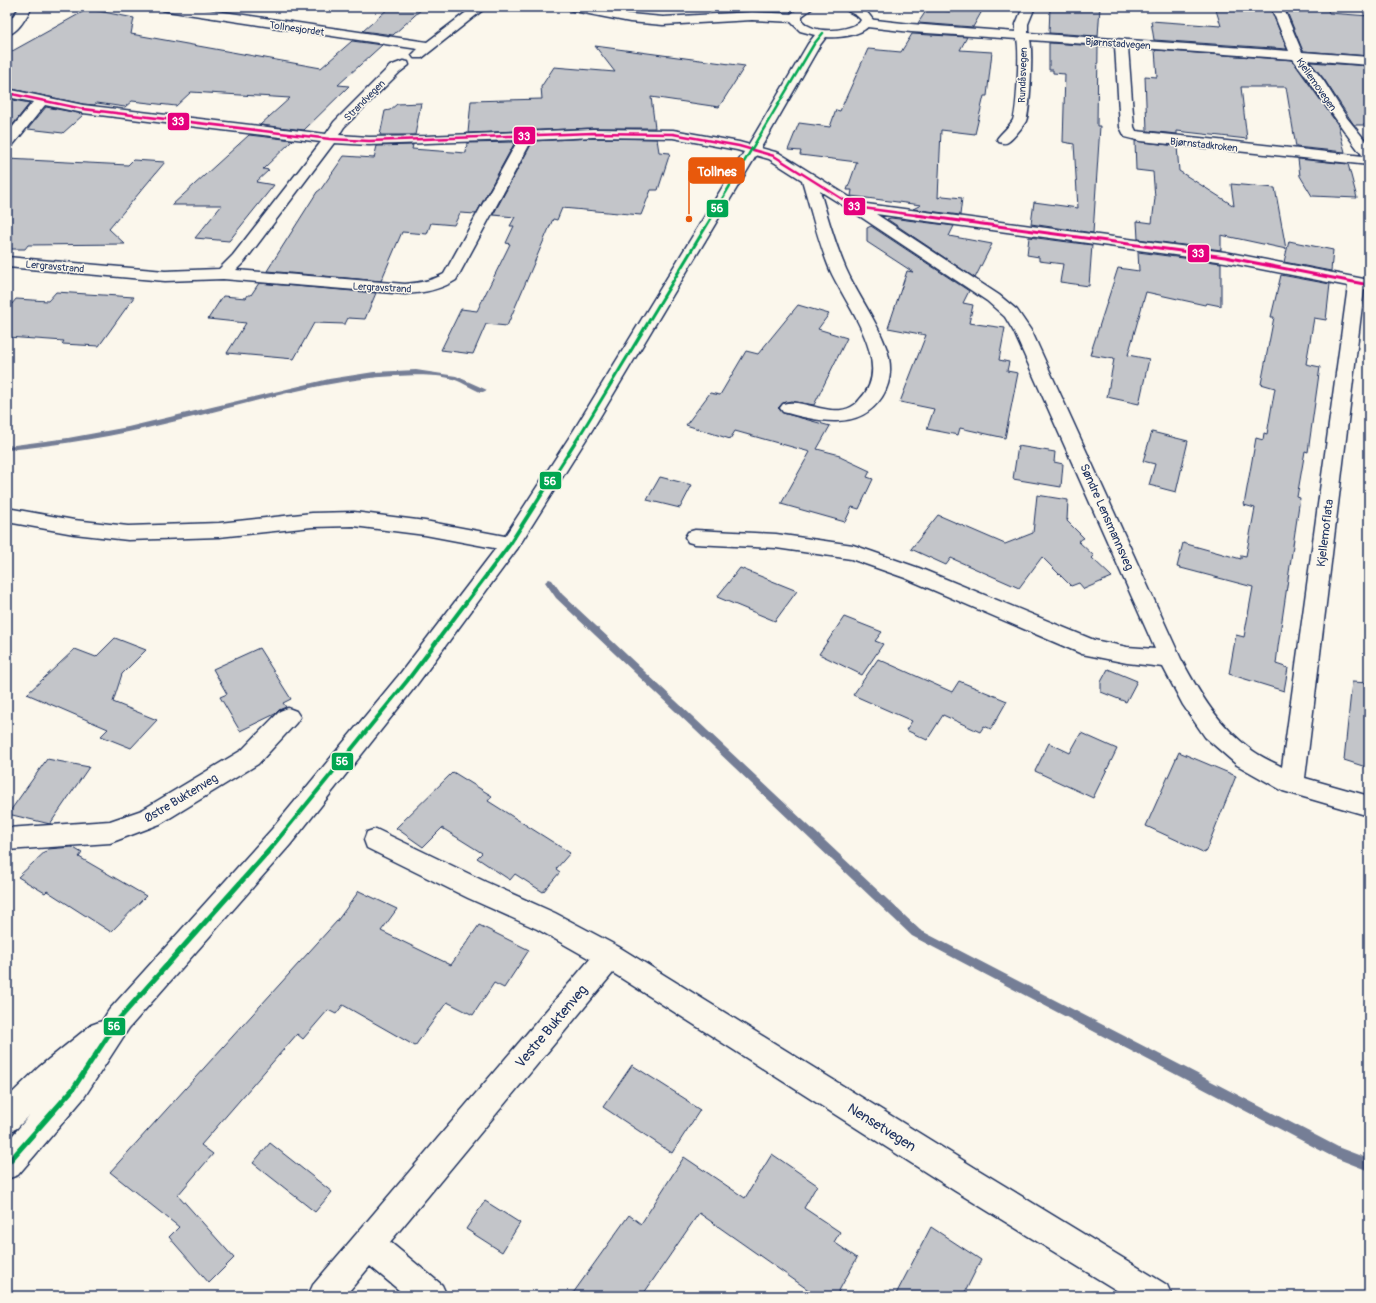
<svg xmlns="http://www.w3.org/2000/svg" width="1376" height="1303" viewBox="0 0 1376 1303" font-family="Pangolin,sans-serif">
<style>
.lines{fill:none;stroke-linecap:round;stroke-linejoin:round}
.stream{fill:#747e96;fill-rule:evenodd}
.building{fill:#c3c5c9;stroke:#1b2f5e}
.minor-casing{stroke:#1b2f5e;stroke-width:3}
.trunk-casing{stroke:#1b2f5e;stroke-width:3}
.minor{fill:#fbf7ec;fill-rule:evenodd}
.trunk{fill:#fbf7ec;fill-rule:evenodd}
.bus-1-far1-casing{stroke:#fbf7ec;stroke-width:4.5}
.bus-1-casing{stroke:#fbf7ec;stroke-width:5.5}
.bus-2-far3-casing{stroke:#fbf7ec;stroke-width:4.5}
.bus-2-far2-casing{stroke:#fbf7ec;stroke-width:5.5}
.bus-2-far1-casing{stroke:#fbf7ec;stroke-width:7}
.bus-2-casing{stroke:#fbf7ec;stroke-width:8}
.bus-1-far1{stroke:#e5007d;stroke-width:2.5}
.bus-1{stroke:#e5007d;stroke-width:3}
.bus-2-far3{stroke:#00a651;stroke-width:2.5}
.bus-2-far2{stroke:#00a651;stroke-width:3}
.bus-2-far1{stroke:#00a651;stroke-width:4}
.bus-2{stroke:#00a651;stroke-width:5}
.labels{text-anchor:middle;stroke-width:3;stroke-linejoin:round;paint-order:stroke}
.far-street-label{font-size:10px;fill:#1b2f5e;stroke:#fbf7ec}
.street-label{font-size:12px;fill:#1b2f5e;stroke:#fbf7ec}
.near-street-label{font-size:14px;fill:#1b2f5e;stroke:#fbf7ec}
.leader{fill:none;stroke:#e8590c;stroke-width:1.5}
.callout-dot{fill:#e8590c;stroke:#fbf7ec;stroke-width:1.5}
.callout{fill:#e8590c;stroke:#e8590c;stroke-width:1.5}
.callout-label{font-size:13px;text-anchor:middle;font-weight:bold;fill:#fff}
.line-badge{stroke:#fbf7ec;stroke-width:1.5}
.badge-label{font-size:11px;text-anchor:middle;font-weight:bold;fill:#fff}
</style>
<rect width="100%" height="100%" fill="#fbf7ec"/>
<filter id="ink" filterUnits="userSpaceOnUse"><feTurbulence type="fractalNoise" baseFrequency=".025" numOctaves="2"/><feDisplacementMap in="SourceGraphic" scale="8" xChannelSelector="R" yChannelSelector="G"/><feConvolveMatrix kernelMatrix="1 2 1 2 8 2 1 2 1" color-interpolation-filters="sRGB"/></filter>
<g filter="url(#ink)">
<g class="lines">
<path class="stream" d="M 416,370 L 456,376 L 487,390 L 483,392 L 480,392 C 471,388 462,382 453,379 C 436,374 413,375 396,376 C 318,380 243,406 168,423 C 115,436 61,445 7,450 L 7,446 L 68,438 L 128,427 L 329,379 L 374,372 Z
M 549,579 L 552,580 L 562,594 L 920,930 L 1340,1148 L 1369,1159 L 1369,1171 L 1333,1157 L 912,936 L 556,598 L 545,582 Z"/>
</g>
<path class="building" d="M 390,7 L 424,7 L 393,35 L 363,31 Z
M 957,7 L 982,11 L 973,27 L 918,23 L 928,8 L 954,12 Z
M 1050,7 L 1100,7 L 1098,36 L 1049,33 Z
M 1215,7 L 1270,7 L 1287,49 L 1154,40 L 1151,21 L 1221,26 Z
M 1285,7 L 1318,7 L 1327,8 L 1329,13 L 1369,16 L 1369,56 L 1303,51 Z
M 88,9 L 134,18 L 131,34 L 321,68 L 352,41 L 382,45 L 338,85 L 349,86 L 304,130 L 260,125 L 290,98 L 191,92 L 176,106 L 132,101 L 125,107 L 97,103 L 94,105 L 83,104 L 7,88 L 7,54 Z
M 912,34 L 967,37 L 960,50 L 992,52 L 987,96 L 984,96 L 975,134 L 941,130 L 938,198 L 943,196 L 962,198 L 960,215 L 913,209 L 921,205 L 851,196 L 852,190 L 847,190 L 857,162 L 800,155 L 801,151 L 788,150 L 799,123 L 830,127 L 836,110 L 840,111 L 868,49 L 901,52 Z
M 1049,43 L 1098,46 L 1097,126 L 1100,126 L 1093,233 L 1031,224 L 1034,202 L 1078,208 L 1074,144 L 1063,142 L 1065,74 L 1053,73 L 1053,70 L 1049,70 Z
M 595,46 L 745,66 L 719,107 L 651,97 L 655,128 L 593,128 L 468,133 L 471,101 L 542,99 L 541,87 L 554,67 L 615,72 Z
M 1155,50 L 1292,60 L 1338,125 L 1345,152 L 1296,147 L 1286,87 L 1241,87 L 1247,139 L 1177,131 L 1177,134 L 1147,131 L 1145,76 L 1157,77 Z
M 1310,62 L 1369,66 L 1369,125 L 1354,125 L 1324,79 Z
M 7,99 L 30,103 L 11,127 L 7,127 Z
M 421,103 L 415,135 L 380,135 L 385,111 L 390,110 L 397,104 Z
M 46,107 L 83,114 L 83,115 L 63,133 L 28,129 Z
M 249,135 L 293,140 L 263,169 L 269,170 L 256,182 L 274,185 L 229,241 L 195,238 L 222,205 L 172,205 Z
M 593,138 L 657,139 L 659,152 L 670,153 L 658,190 L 651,190 L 641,215 L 562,208 L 557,220 L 553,219 L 507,326 L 486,324 L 473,354 L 441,350 L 461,309 L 477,311 L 510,244 L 506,243 L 514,226 L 510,226 L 515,217 L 493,215 L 533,141 Z
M 1135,141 L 1177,146 L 1179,171 L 1234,206 L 1231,184 L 1275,188 L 1286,249 L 1221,235 L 1221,250 L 1138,239 L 1137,221 L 1152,223 L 1155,198 L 1153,172 L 1136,170 Z
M 515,142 L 476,214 L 460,213 L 454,225 L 431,223 L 427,234 L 402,232 L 381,281 L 267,271 L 317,192 L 321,189 L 344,156 L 374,158 L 377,146 L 413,145 L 412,149 L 466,153 L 467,143 Z
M 7,159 L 128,165 L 133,160 L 165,162 L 109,229 L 125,244 L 28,245 L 25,249 L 7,249 Z
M 1298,159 L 1348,164 L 1357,198 L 1312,196 L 1300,176 Z
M 891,218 L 954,226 L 949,236 L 992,244 L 975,278 L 887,219 Z
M 871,226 L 969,291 L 963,303 L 973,305 L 969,323 L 1005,328 L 999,360 L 1009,362 L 1007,371 L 1018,373 L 1005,438 L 960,428 L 958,435 L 927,429 L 934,409 L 900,402 L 926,335 L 888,328 L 907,271 L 913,272 L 867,242 L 867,228 Z
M 1029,237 L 1092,245 L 1089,286 L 1060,282 L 1063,264 L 1039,261 L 1039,257 L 1027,255 Z
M 1289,241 L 1333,250 L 1331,271 L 1284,262 Z
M 1138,252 L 1221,263 L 1221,306 L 1206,303 L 1205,305 L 1146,292 L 1128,355 L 1149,359 L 1139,404 L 1107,397 L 1114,359 L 1090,355 L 1118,268 L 1139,271 Z
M 1281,275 L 1330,284 L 1326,320 L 1314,318 L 1306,364 L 1320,367 L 1308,452 L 1305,451 L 1297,497 L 1300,498 L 1278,647 L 1276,664 L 1288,668 L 1284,691 L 1229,674 L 1236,635 L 1244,637 L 1253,587 L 1177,567 L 1183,543 L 1241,559 L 1241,555 L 1246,556 L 1255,508 L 1244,505 L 1256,438 L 1263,440 L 1264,433 L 1267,434 L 1275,388 L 1261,384 L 1274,317 L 1271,317 Z
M 259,283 L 376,293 L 365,319 L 348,318 L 345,324 L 314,323 L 294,359 L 227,353 L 246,323 L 208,319 L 223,296 L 246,298 L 248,295 L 251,295 Z
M 56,292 L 134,297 L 99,346 L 62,344 L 64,341 L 7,337 L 7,310 L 16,299 L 48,301 Z
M 798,305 L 829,314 L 818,329 L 847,338 L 814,405 L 791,401 L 783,403 L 778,408 L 783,413 L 830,426 L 817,449 L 840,455 L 840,457 L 870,471 L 867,477 L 873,479 L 859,509 L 852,507 L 845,522 L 781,504 L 810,452 L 735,431 L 730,439 L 686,425 L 710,393 L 720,395 L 746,351 L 758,354 Z
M 1152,432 L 1188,441 L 1176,492 L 1149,485 L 1155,464 L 1143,461 Z
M 1018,446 L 1055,452 L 1054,462 L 1063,464 L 1061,487 L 1013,479 Z
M 660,477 L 692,485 L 680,508 L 647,500 Z
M 1037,495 L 1068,500 L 1067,520 L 1068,519 L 1067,521 L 1084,538 L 1078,541 L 1094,556 L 1092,558 L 1112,577 L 1084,589 L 1079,583 L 1071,586 L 1042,557 L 1019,588 L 951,558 L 946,565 L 911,549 L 938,515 L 1005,544 L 1033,533 Z
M 740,568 L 797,591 L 775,621 L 717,597 Z
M 844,617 L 882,632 L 875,641 L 883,644 L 862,675 L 819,654 Z
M 115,638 L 146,650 L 122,674 L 113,702 L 157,720 L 131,748 L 101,736 L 108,729 L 27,694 L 75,649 L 96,657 Z
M 259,648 L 291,699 L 283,703 L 286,707 L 279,710 L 275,714 L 240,731 L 220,697 L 227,694 L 213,669 Z
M 878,659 L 952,692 L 959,681 L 1007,701 L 991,729 L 984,726 L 980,732 L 943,715 L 927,740 L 906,730 L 912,721 L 853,695 Z
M 1108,669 L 1137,681 L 1126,702 L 1101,692 L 1101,682 Z
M 1352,682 L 1369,683 L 1369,768 L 1344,760 Z
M 1081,733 L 1117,749 L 1093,798 L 1035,771 L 1049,743 L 1070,753 Z
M 1179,752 L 1236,776 L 1205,853 L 1146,826 Z
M 47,759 L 89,767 L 50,824 L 8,814 Z
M 453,772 L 492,796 L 488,801 L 570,853 L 556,869 L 560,872 L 543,892 L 515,874 L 510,880 L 477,858 L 482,853 L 442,828 L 423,847 L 396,828 Z
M 72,847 L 82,853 L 79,857 L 146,896 L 111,932 L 47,891 L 45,893 L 18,877 L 48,849 Z
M 359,891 L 397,909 L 381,931 L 451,965 L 479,925 L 529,950 L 504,988 L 494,983 L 473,1015 L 447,1002 L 415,1046 L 343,1005 L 336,1014 L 328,1010 L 303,1039 L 297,1034 L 201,1145 L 213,1154 L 178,1195 L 234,1258 L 209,1283 L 169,1237 L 179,1227 L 110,1172 L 337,921 Z
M 632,1065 L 687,1100 L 686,1101 L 700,1110 L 672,1153 L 603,1107 Z
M 270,1143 L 332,1192 L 315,1212 L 253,1163 Z
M 772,1154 L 817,1185 L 804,1208 L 840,1232 L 834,1242 L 857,1258 L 836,1296 L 817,1296 L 699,1213 L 642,1296 L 571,1296 L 629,1215 L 641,1224 L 684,1157 L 745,1198 Z
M 485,1201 L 520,1223 L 502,1252 L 466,1229 Z
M 931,1227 L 981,1260 L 963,1296 L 895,1296 Z"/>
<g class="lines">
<g class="minor-casing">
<path id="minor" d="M 20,7 L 32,7 C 26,17 19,32 7,35 L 7,24 Z
M 161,7 L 190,7 L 427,42 L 473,7 L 483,7 L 484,9 L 422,58 L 414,58 L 412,55 L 418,49 L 167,11 L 163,10 Z
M 568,7 L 592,7 L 630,14 L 663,17 L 752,12 L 795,14 L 799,15 L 801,18 L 799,21 L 795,22 L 752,20 L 663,25 L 630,22 L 574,11 L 570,10 Z
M 1023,7 L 1035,7 L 1028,24 L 1028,33 L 1289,51 L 1271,7 L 1283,7 L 1302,52 L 1369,57 L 1369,65 L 1307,60 L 1323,80 L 1347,118 L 1369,145 L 1369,165 L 1141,141 L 1125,137 L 1120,127 L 1115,46 L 1030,40 C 1033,50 1030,112 1026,121 C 1024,125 1012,140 1008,142 C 1005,144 1002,143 999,142 L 997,139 C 1001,133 1009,127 1013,120 C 1017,111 1020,50 1017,39 L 911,32 L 867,27 L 863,26 L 861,23 L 863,20 L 867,19 L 911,24 L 1016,32 L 1016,24 ZM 1128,47 L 1293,59 C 1317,91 1339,125 1363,156 L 1136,131 L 1134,127 Z
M 403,61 L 408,62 L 409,65 L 400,72 L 344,127 L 339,135 L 369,137 L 426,136 L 593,129 L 673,130 L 739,142 L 779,153 L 859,203 L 1225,252 L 1369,280 L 1369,290 L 1364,289 L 1305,778 L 1369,796 L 1369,816 L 1283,791 L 1237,765 L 1205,737 L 1183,705 L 1163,667 L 1127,663 L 1082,654 L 905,578 L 851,559 L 776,548 L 695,544 L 688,542 L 685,537 L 688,532 L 695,530 L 776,534 L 853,545 L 919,568 L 1094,640 L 1127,647 L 1155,649 L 1014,332 L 1005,317 L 987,301 L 852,211 L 820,191 C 828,218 835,244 846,269 C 858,296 876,319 886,347 C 892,364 892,381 882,397 C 859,432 817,421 783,412 L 780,408 L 783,404 C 804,398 829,418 851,407 C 855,405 858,402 860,399 C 895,365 845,304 830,270 C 818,241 811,210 802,180 L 769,159 L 737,150 L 673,138 L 593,137 L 532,140 L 456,280 C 440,290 423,293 405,294 L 223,279 L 165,281 L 7,267 L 7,257 L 165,271 L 219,269 L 233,255 L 321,142 L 83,113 L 45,105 L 12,146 L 7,147 L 7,134 L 33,102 L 7,97 L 7,89 L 83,105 L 326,134 L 334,122 L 390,66 ZM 518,140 L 444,274 C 431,281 419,283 405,284 L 236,270 L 245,261 L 334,143 L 369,145 ZM 876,214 L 1225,262 L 1348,286 L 1282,767 C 1273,762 1261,757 1253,751 C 1218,725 1201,696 1181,659 L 1032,332 L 1017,310 L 999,295 Z
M 7,508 L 74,520 L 128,526 L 219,523 L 312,513 L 354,512 L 425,521 L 510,537 L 517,539 L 520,544 L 517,549 L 510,551 L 425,535 L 354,526 L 312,527 L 219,537 L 128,540 L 74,534 L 7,522 Z
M 288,708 L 296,711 L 300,717 L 296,723 L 258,764 L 160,824 L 110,843 L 7,850 L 7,828 L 110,821 L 142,810 L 242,750 L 280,711 Z
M 376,829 L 486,882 L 555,913 L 619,947 L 977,1169 L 1167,1285 L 1172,1296 L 1126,1296 L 955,1191 L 613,973 L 390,1242 L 442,1285 L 447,1296 L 406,1296 L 370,1266 L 345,1296 L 308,1296 L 313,1285 L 590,959 L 537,929 L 468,898 L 367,848 L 364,840 L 367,832 Z"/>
</g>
<g class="trunk-casing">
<path id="trunk" d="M 800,7 L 814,7 L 802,16 L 802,21 C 815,35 845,31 859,23 L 861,20 C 856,13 848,13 843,7 C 858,7 864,6 873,20 C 866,35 843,38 826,37 L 820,45 L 769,134 L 592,430 L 517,549 L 415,687 L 290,845 L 129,1028 L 83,1099 L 18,1175 L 7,1179 L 7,1142 L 29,1116 L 17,1128 L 7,1133 L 7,1098 L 39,1067 L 91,1025 L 102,1021 L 109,1010 L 272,829 L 399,675 L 503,539 L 574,430 L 755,134 L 808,44 L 815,35 L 800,31 L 791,22 L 791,14 Z"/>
</g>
<use href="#minor" class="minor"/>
<use href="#trunk" class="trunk"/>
<g class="bus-1-far1-casing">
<path id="bus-1-far1" d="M 7,93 L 83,109 L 330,139 L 369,141 L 593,133 L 673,134 L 739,146 L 774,156 L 855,207 L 923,216"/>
</g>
<g class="bus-1-casing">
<path id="bus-1" d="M 916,215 L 1225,257 L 1369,285"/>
</g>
<g class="bus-2-far3-casing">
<path id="bus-2-far3" d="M 712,216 L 814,44 L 823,33"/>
</g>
<g class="bus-2-far2-casing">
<path id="bus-2-far2" d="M 543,493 L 583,430 L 713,215"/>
</g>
<g class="bus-2-far1-casing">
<path id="bus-2-far1" d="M 271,848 L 407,681 L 510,544 L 543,492"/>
</g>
<g class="bus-2-casing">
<path id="bus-2" d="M 7,1164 L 73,1089 L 119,1019 L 272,847"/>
</g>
<use href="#bus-1-far1" class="bus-1-far1"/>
<use href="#bus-1" class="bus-1"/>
<use href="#bus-2-far3" class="bus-2-far3"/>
<use href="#bus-2-far2" class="bus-2-far2"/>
<use href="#bus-2-far1" class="bus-2-far1"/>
<use href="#bus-2" class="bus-2"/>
</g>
</g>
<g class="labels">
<g class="far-street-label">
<text transform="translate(297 28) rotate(8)" y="4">Tollnesjordet</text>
<text transform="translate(1118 43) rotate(4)" y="4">Bjørnstadvegen</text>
<text transform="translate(1022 75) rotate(-88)" y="4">Rundåsvegen</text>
<text transform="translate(1317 84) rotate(55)" y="4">Kjellemovegen</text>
<text transform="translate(364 100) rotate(-45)" y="4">Strandvegen</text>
<text transform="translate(1204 144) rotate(6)" y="4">Bjørnstadkroken</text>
<text transform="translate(55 266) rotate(5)" y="4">Lergravstrand</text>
<text transform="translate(382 287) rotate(3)" y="4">Lergravstrand</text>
</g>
<g class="street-label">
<text transform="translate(1107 517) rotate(66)" y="4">Søndre Lensmannsveg</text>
<text transform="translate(1325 533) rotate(-83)" y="4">Kjellemoflata</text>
<text transform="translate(181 798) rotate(-31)" y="4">Østre Buktenveg</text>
</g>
<g class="near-street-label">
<text transform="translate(551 1026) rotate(-50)" y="5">Vestre Buktenveg</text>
<text transform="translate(882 1127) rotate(32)" y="5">Nensetvegen</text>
</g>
</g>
<path class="leader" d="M689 219L689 171"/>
<circle class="callout-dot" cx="689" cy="219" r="4"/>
<rect class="callout" x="689" y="158" width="55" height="25" rx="4"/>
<g class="callout-label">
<text x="717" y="176">Tollnes</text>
</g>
<g class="line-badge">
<rect x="167" y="112" width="23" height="19" rx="4" fill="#e5007d"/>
<rect x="513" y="126" width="23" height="19" rx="4" fill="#e5007d"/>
<rect x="843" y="197" width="23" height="19" rx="4" fill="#e5007d"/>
<rect x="706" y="199" width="23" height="19" rx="4" fill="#00a651"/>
<rect x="1187" y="244" width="23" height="19" rx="4" fill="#e5007d"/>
<rect x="539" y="471" width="23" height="19" rx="4" fill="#00a651"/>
<rect x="331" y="752" width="23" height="19" rx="4" fill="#00a651"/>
<rect x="103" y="1017" width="23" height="19" rx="4" fill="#00a651"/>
</g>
<g class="badge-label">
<text x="178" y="125">33</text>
<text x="524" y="140">33</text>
<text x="854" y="210">33</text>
<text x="717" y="212">56</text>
<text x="1198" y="257">33</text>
<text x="550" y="485">56</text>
<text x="342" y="765">56</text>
<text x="114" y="1030">56</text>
</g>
<rect width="1376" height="1303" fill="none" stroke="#fbf7ec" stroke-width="24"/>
<rect x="12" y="12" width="1352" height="1279" fill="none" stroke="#1b2f5e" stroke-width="1.5" filter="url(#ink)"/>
</svg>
